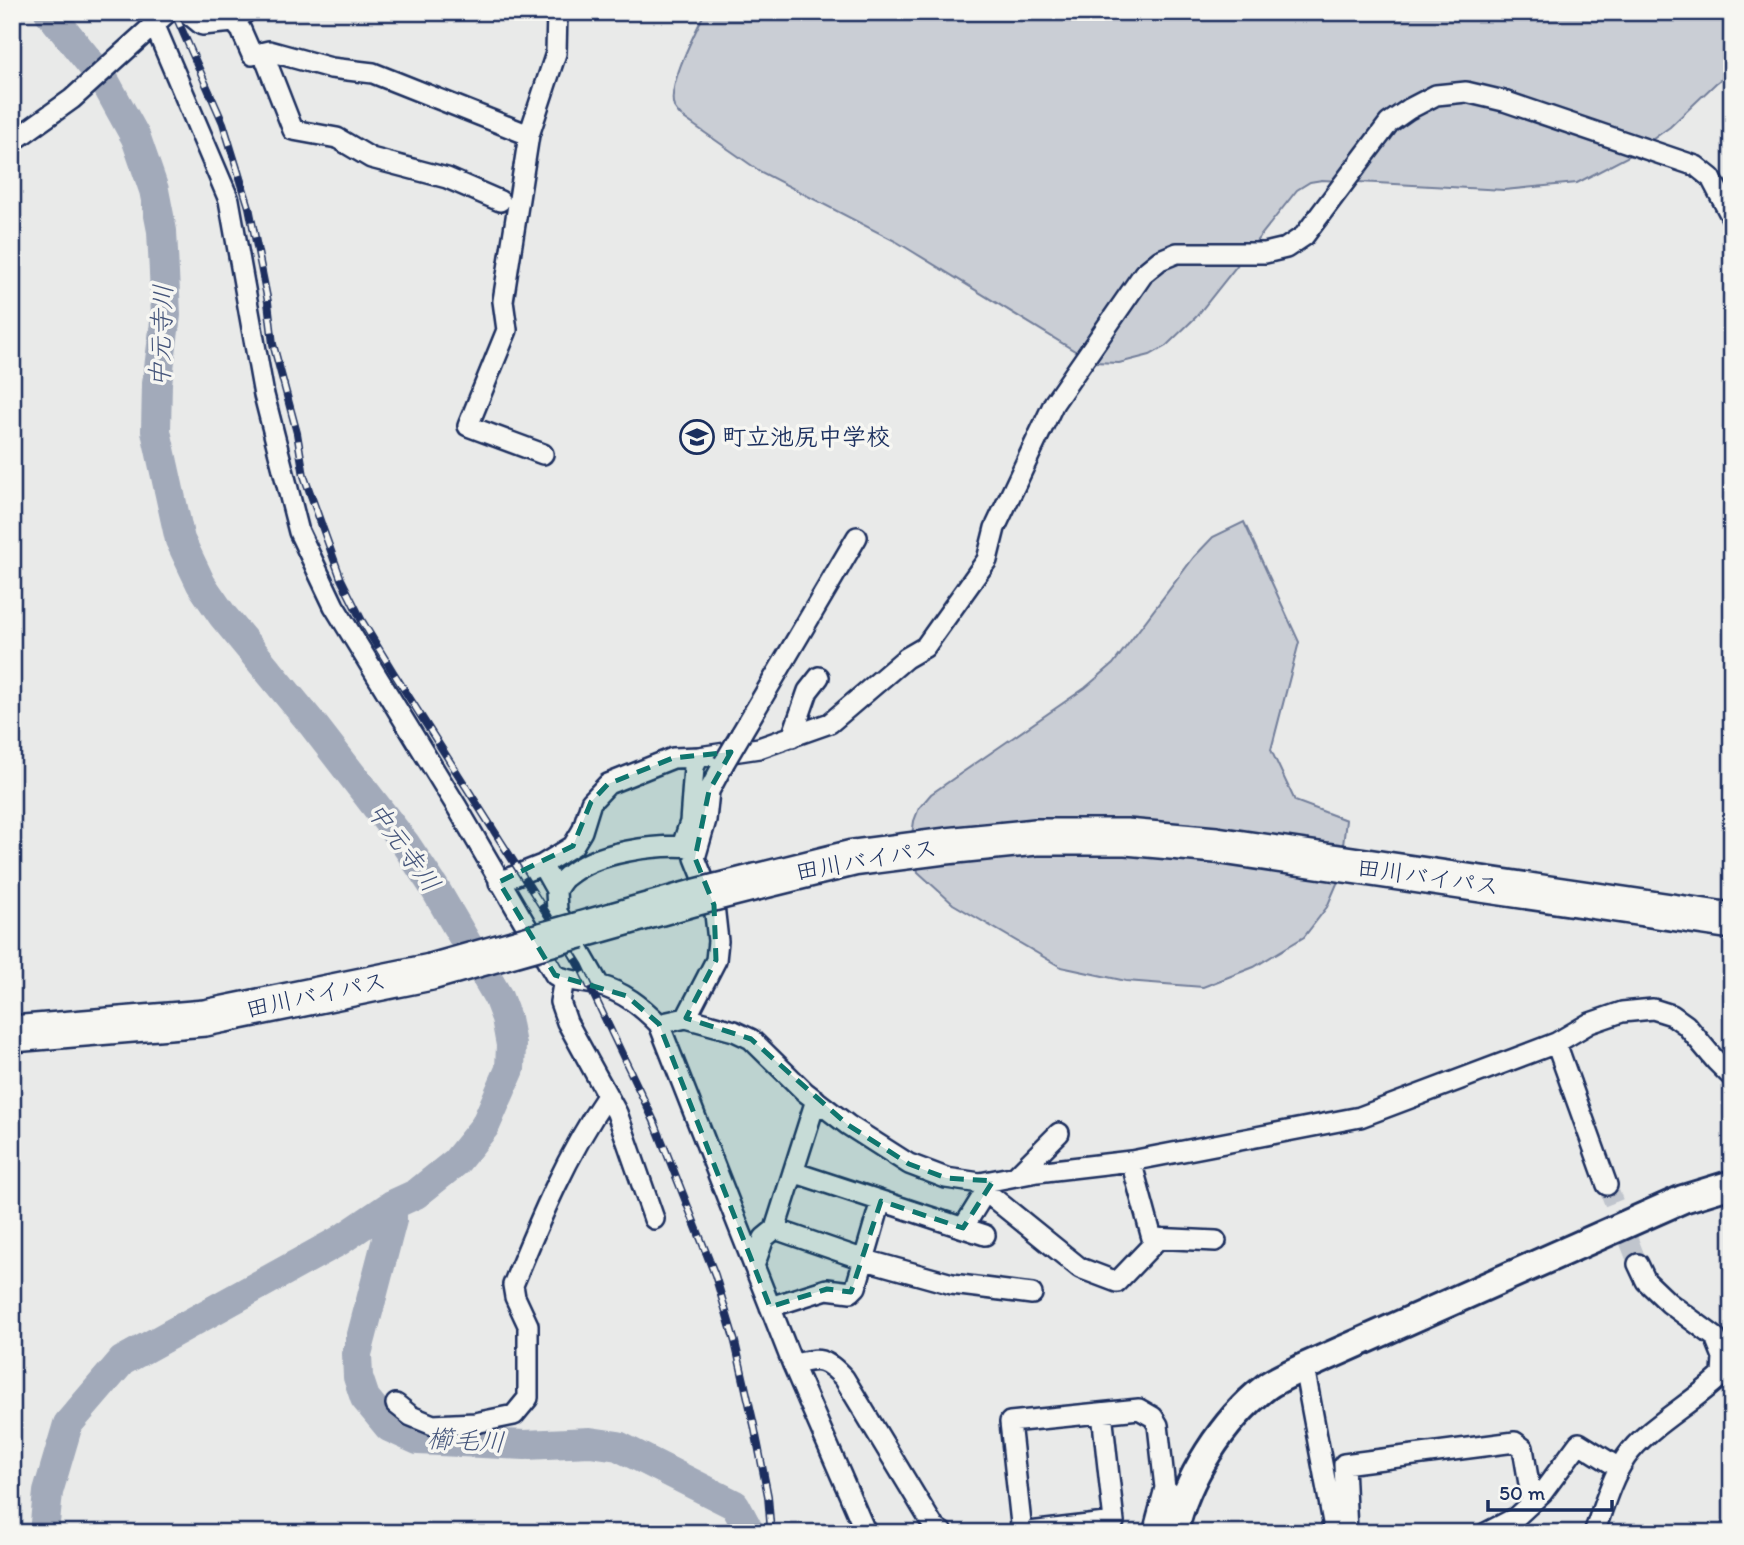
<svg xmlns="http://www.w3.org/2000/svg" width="1744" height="1545" viewBox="0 0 1744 1545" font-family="Itim,'Klee One',sans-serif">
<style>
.green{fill:#caced5;stroke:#727e9a;stroke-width:2}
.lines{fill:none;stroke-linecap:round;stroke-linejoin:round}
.river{stroke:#a2aaba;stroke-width:30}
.street-tunnel{stroke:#c0c5cd;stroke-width:19;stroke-dasharray:19 10;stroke-linecap:butt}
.street-casing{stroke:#1b2f5e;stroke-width:24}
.secondary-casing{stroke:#1b2f5e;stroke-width:32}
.highway-casing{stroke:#1b2f5e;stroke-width:40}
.street{stroke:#f6f6f2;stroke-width:19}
.secondary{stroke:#f6f6f2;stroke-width:26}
.highway{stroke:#f6f6f2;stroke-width:35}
.rail-casing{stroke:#1b2f5e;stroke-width:8}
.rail{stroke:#f6f6f2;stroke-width:5;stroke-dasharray:16;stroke-linecap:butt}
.street-bridge-casing{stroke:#1b2f5e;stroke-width:24;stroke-linecap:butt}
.highway-bridge-casing{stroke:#1b2f5e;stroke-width:40;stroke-linecap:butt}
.street-bridge{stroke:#f6f6f2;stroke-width:19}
.highway-bridge{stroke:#f6f6f2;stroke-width:35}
.marked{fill:#0f766e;fill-opacity:0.2;stroke:#0f766e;stroke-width:5;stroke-dasharray:14 9;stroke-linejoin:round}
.labels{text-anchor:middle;stroke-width:7;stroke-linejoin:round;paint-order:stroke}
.poi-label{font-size:24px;font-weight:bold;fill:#1b2f5e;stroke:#f6f6f2;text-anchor:start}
.street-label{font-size:24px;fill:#1b2f5e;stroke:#f6f6f2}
.water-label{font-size:26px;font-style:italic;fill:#44547a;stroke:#f6f6f2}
</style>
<rect width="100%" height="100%" fill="#e9eae9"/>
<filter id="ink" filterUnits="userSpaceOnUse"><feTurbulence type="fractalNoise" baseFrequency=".0143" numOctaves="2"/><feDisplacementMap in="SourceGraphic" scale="14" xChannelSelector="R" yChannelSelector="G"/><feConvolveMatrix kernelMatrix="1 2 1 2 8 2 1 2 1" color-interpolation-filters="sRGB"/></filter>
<g filter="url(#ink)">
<path class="green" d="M 705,12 L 1732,12 L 1732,71 L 1716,83 L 1670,127 L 1629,156 L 1577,183 L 1504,190 L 1322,180 L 1310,182 L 1297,190 L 1196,317 L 1166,346 L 1150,355 L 1119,363 L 1093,362 L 897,242 L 761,172 L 681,116 C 678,113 676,110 674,107 C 666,87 696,31 705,12 Z
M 1244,522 L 1299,642 L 1271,750 L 1295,801 L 1346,820 L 1339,879 L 1327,907 L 1304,937 L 1254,967 L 1203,987 L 1126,981 L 1061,967 L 953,904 L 918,872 L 915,857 L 912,835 L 914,821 L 919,808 L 931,794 L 1085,688 L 1113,664 L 1194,557 L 1213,537 Z"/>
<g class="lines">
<path class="river" d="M 392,1205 L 392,1220 L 357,1354 L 358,1377 L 365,1398 L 389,1427 L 418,1440 L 525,1445 L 590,1442 L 618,1446 L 735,1505 L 750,1533
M 44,1533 L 48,1492 L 68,1424 L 122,1361 L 339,1241 L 392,1205 L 416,1194 L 456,1162 L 485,1126 L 510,1069 L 511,1045 L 506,1018 L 498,997 L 434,887 L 406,845 L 314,726 L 223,616 L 201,584 L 180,540 L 156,431 L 157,383 L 166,315 L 162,231 L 154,190 L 136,138 L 104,80 L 49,12"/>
<path class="street-tunnel" d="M 1607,1185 L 1638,1264"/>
<g class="street-casing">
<path id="street" d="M 149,12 L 229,200 L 264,395 L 299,532 L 334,606 L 457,807 L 555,975 C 569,982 583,981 598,985 C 624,992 641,1006 659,1024 L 793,1365 L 866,1533
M 186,12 L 202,25 L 234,22 L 246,12
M 234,22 L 241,30 L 252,55 L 269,51 L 331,68 L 373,73 L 529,135 L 503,301 L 507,330 L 468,426 L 543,454
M 263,53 L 293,130 L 337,138 L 371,158 L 447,178 L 500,201
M 529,135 L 556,53 L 557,12
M 12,142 L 72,99 L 168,12
M 741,734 L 857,537
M 792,737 L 808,691 L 819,677
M 682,846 L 690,822 L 694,767 L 699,757 L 759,748 L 830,723 L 906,658 L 925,647 L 987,560 L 995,528 L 1054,403 L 1144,273 L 1160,260 L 1177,253 L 1265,253 L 1286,248 L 1304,236 L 1389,123 L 1409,109 L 1436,95 L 1466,92 L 1504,101 L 1696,166 L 1711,178 L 1732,218
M 499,882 L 542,865
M 556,890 L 542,865 L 573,846 L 582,831 L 591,802 L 608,784 L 673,758 L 699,757
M 564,979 L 560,1002 L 567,1022 L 617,1113 L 654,1219
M 599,985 L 557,912 L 556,890 C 559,886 562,880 566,877 C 596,851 657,844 694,847
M 686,1018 L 716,960 L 718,941 L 714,905 L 695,858 L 706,820 L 709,791 L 724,763
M 659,1024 L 686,1018 L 734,1031 L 751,1039 L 805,1092 L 848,1125 L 909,1164 L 946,1178 L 980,1183 L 1037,1172 L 1131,1161 L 1360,1117 L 1556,1043 L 1590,1023 L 1622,1012 L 1653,1009 L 1672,1015 L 1686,1025 L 1716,1061 L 1732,1077
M 1556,1043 L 1607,1185
M 816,1100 L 775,1229 L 862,1259 L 952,1284 L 1032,1294
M 1131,1161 L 1152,1238 L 1216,1241
M 793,1172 L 985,1235
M 1016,1176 L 1059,1133
M 986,1192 L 1080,1268 L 1117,1282 L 1159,1238
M 963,1228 L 992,1181
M 754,1266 L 764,1238 L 775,1229
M 770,1307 L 827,1289 L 851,1292 L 856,1287 L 881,1201
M 793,1365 C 819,1357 825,1358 844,1378 L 934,1527 L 943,1533
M 1304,1367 L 1335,1533
M 396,1404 L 411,1416 L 433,1425 L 475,1423 L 514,1415 L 528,1398 L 528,1325 L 515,1297 L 513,1285 C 540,1219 567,1154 607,1096
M 1021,1533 L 1114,1522 L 1102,1413
M 1022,1533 L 1010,1422 L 1139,1409 L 1153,1417 L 1158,1425 L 1165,1488 L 1183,1504
M 1153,1533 L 1165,1488
M 1347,1533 L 1344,1464 L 1515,1442 L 1523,1448 L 1532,1502
M 1486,1533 L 1515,1518 L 1542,1493 L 1579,1443 L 1619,1468
M 1594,1533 C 1603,1508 1611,1479 1626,1457 C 1647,1427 1693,1403 1722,1375 L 1723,1357 L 1715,1337 L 1669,1303 L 1646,1281 L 1638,1264"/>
</g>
<g class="secondary-casing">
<path id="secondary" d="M 1174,1533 C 1185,1480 1223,1420 1266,1387 C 1277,1379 1292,1373 1304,1367 L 1683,1199 L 1732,1184"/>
</g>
<g class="highway-casing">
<path id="highway" d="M 756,882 L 853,858 L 946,846 L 1036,837 L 1126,837 L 1216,845 L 1732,921
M 580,930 L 697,897
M 12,1034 L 205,1018 L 431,972"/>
</g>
<use href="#street" class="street"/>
<use href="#secondary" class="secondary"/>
<use href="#highway" class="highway"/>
<g class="rail-casing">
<path id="rail" d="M 174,12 L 223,123 L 249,207 L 268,302 L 273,344 L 297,433 L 304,476 L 341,579 L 362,621 L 393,672 L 580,966 L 654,1121 L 715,1275 L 735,1342 L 754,1425 L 768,1496 L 771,1533"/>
</g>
<use href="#rail" class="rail"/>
<g class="street-bridge-casing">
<path id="street-bridge" d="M 724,763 L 741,734"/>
</g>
<g class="highway-bridge-casing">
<path id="highway-bridge" d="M 697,897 L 756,882
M 431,972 L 580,930"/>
</g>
<use href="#street-bridge" class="street-bridge"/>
<use href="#highway-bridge" class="highway-bridge"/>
</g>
</g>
<path class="marked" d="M 731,752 L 709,791 L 695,858 L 714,905 L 716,960 L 686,1018 L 751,1039 L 848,1125 L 909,1164 L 946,1178 L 993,1181 L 963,1228 L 881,1201 L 851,1292 L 827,1289 L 770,1307 L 659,1024 L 627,996 L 555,975 L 499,882 L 573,846 L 591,802 L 608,784 L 673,758 Z"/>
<defs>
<g id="school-ring" transform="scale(1.75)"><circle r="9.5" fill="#f6f6f2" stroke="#1b2f5e" stroke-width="1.5"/><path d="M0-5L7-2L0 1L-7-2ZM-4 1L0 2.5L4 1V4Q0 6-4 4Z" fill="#1b2f5e"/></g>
</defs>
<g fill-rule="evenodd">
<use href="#school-ring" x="697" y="437"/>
</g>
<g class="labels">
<g class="poi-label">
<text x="722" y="445">町立池尻中学校</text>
</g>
<g class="street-label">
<text transform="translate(866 860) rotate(-10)" y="8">田川バイパス</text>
<text transform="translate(1428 877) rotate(8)" y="8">田川バイパス</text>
<text transform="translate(316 995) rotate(-12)" y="8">田川バイパス</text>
</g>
<g class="water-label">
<text transform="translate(161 336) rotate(-88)" y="9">中元寺川</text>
<text transform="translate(404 847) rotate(54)" y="9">中元寺川</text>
<text transform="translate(466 1440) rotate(3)" y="9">櫛毛川</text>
</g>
</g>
<rect width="1744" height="1545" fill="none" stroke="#f6f6f2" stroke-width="42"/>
<rect x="21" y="21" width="1702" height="1503" fill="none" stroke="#1b2f5e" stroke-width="2.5" filter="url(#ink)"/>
<path d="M1488 1500v10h124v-10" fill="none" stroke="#1b2f5e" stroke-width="3.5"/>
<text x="1499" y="1500" font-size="21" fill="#1b2f5e" stroke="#f6f6f2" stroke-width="5" paint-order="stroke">50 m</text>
</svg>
